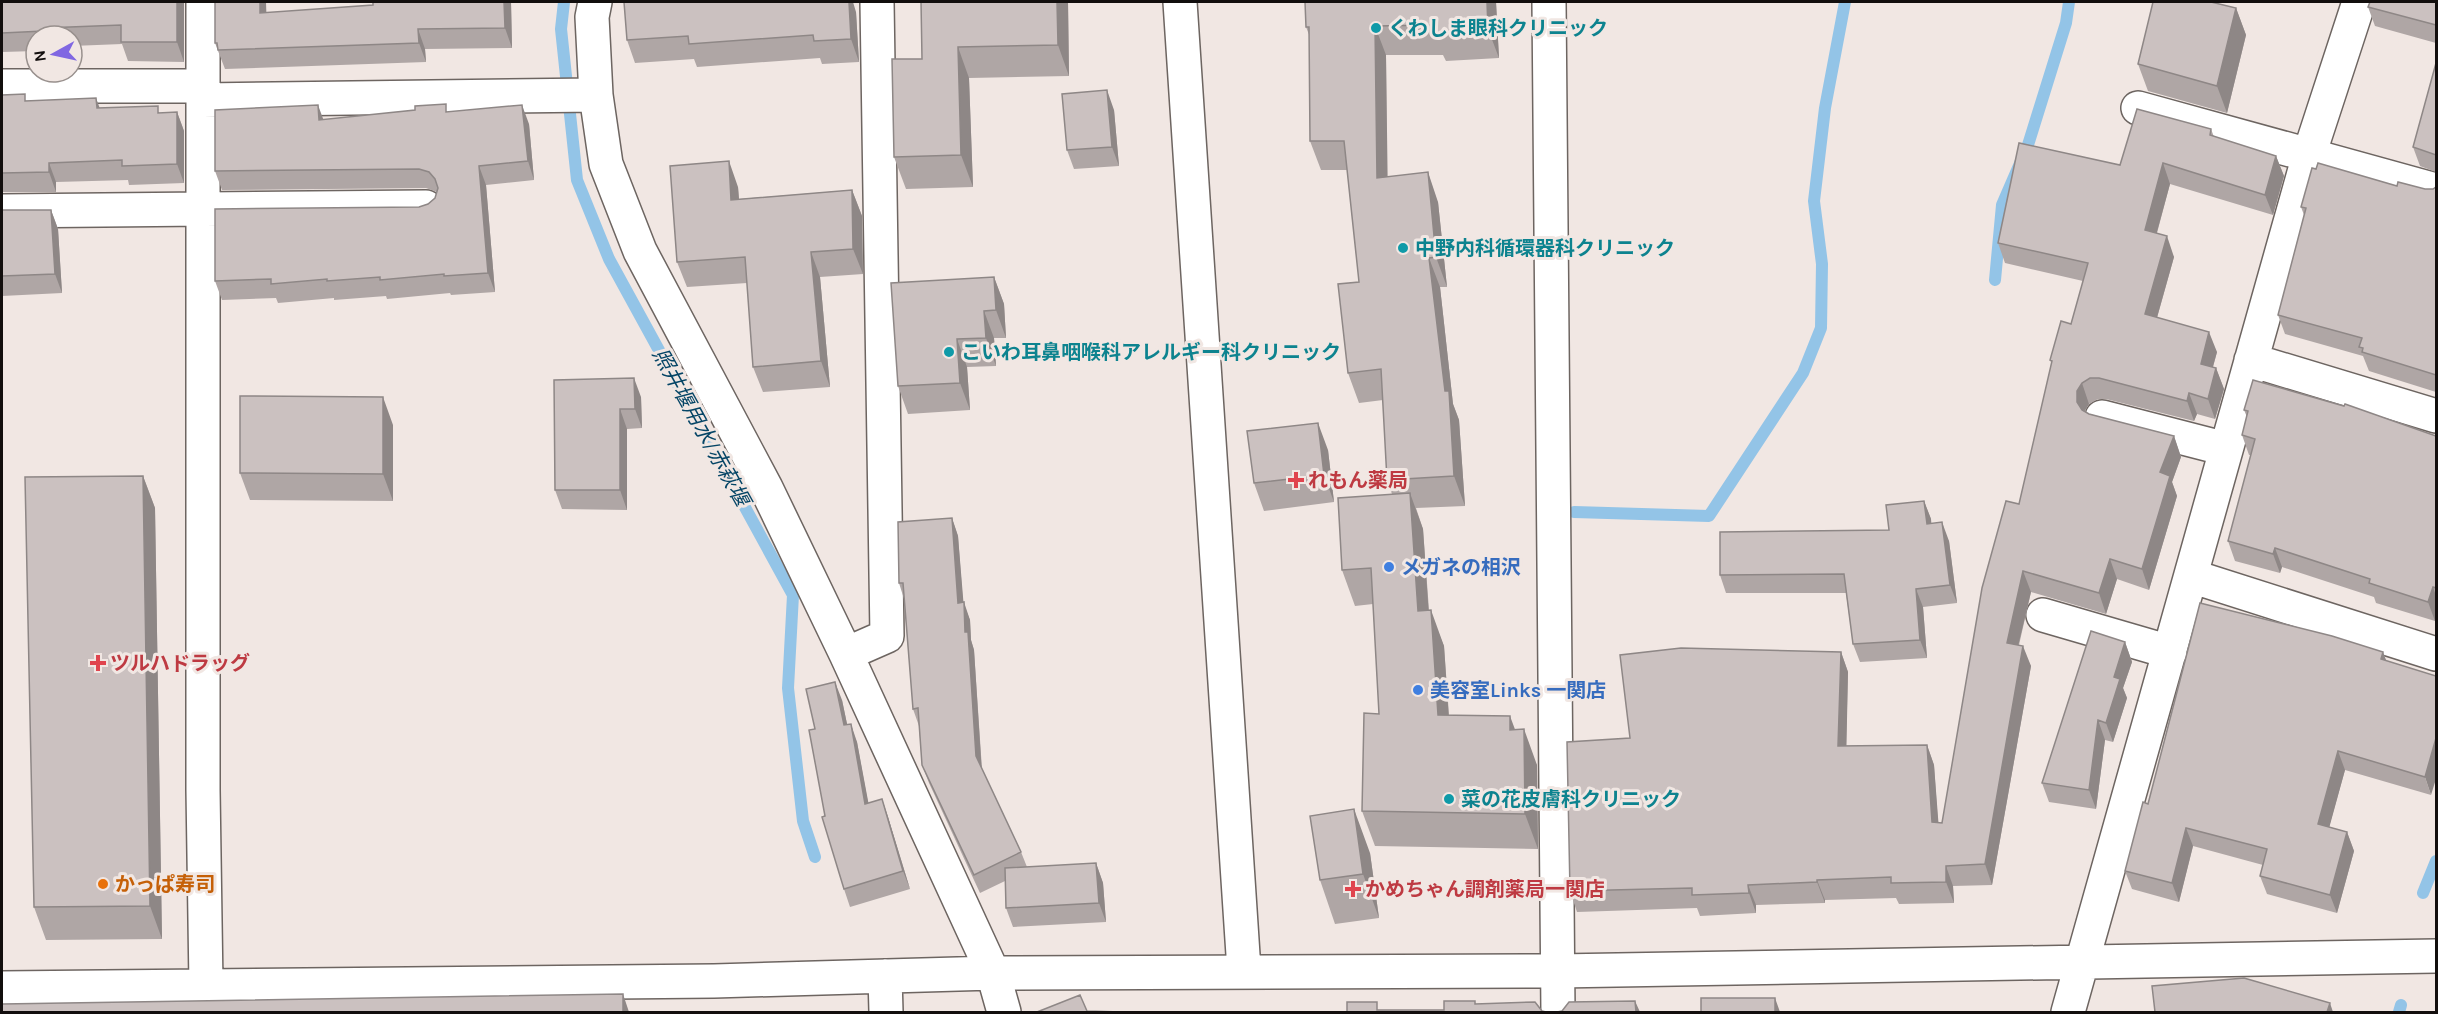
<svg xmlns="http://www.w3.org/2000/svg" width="2438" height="1014" viewBox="0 0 2438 1014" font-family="Karla,'Noto Sans JP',sans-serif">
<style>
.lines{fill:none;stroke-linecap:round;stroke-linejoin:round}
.stream{stroke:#93c4e7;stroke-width:12}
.minor-casing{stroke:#6d6561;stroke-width:36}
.minor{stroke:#fff;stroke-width:33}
.wall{fill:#afa6a5}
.shaded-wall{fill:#8e8786}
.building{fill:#cbc1c0;stroke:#8e8786;stroke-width:1.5}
.culture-dot{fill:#0f9aa8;stroke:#f1e7e3;stroke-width:2}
.health-dot{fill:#e0444e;stroke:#f1e7e3;stroke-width:2}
.shop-dot{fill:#3f7fe0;stroke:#f1e7e3;stroke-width:2}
.food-dot{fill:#e8710a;stroke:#f1e7e3;stroke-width:2}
.labels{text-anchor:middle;stroke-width:6;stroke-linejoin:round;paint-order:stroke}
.culture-label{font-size:20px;font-weight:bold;fill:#0d838f;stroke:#f1e7e3;text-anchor:start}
.health-label{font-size:20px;font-weight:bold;fill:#be3a42;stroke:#f1e7e3;text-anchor:start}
.shop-label{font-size:20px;font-weight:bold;fill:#366cbe;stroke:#f1e7e3;text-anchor:start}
.food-label{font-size:20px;font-weight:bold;fill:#c56008;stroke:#f1e7e3;text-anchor:start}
.water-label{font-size:21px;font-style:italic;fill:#054566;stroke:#f1e7e3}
</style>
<rect width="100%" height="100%" fill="#f1e7e3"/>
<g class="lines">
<path class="stream" d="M 564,2 L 561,29 L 577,180 L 609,259 L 793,595 L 788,688 L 803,821 L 815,857
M 1995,280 L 2002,205 L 2028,145 L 2066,23 L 2069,2
M 1574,512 L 1709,516 L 1803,373 L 1821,328 L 1822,264 L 1814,201 L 1825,108 L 1845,2
M 2423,893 L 2436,861
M 2399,1012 L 2401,1005"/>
<g class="minor-casing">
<path id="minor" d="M 203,2 L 203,790 L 206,985
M 595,2 L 592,17 L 596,95 L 606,164 L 640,251 L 766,488 L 846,654 L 993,973 L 1004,1012
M 1180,2 L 1244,970
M 1549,2 L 1558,1012
M 2,86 L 203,86
M 203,100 L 596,95
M 2138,108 L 2436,190
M 2,211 L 426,207
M 2251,360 L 2436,416
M 2102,417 L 2226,449
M 2191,576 L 2436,654
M 2043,615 L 2170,652
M 846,654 L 887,636 L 877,2
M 885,976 L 886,1012
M 2,988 L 714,981 L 993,973 L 1558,971 L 2436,956
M 2068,1012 L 2309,155 L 2359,2"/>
</g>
<use href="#minor" class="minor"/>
</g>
<path class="wall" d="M 2,2 L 184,2 L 184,62 L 128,61 L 122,44 L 72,46 L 72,36 L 36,36 L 36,51 L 2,52 Z
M 373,2 L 511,2 L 512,48 L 425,49 L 426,62 L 225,69 L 215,43 L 267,13 L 373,5 Z
M 921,2 L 1068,2 L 1069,76 L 969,78 L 973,187 L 906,189 L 894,157 L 922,59 Z
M 1496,2 L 1499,58 L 1446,61 L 1443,55 L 1386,55 L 1387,177 L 1438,202 L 1447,287 L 1440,287 L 1453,404 L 1459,420 L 1465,506 L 1416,508 L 1423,529 L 1429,610 L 1444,646 L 1449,715 L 1515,730 L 1537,765 L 1538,849 L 1375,846 L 1362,811 L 1379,714 L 1373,604 L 1355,606 L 1342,570 L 1392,494 L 1387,480 L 1383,400 L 1359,403 L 1348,373 L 1359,282 L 1347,170 L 1321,170 L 1310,141 L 1310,37 L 1306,27 Z
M 2436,2 L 2436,43 L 2375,26 L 2368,7 Z
M 2236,8 L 2246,35 L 2227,113 L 2148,91 L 2138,64 Z
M 856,12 L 859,62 L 822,64 L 820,58 L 697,67 L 694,59 L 635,63 L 627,40 Z
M 2436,63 L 2436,172 L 2420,166 L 2413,147 Z
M 2,95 L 27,101 L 100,108 L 161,113 L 177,112 L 184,131 L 184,183 L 129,185 L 128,180 L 56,182 L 56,192 L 2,192 Z
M 1114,110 L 1119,166 L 1074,169 L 1067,150 Z
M 448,112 L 529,124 L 534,180 L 486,185 L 495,292 L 451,295 L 450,293 L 387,299 L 386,296 L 334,300 L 334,298 L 278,303 L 276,298 L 222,300 L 215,281 L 428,204 L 435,198 L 437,192 L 426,188 L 222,190 L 215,171 L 324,120 Z
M 2211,129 L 2214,137 L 2276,156 L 2284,176 L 2273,215 L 2170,184 L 2157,233 L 2174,257 L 2157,318 L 2217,352 L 2213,367 L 2216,368 L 2224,389 L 2215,419 L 2197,414 L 2194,421 L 2106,399 L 2098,399 L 2089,404 L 2084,412 L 2089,414 L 2174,436 L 2181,457 L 2172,482 L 2177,496 L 2149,590 L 2117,579 L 2106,614 L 2031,592 L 2019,645 L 2031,666 L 1992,885 L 1953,886 L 1954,903 L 1899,904 L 1896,898 L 1825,900 L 1825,903 L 1756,905 L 1756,913 L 1700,916 L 1697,908 L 1577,912 L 1570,891 L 1630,738 L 1841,652 L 1848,672 L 1846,746 L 1927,745 L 1934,765 L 1938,823 L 1942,823 L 2019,504 L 2052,364 L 2050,360 L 2071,324 L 2083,281 L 2005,263 L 1998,243 L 2120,165 Z
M 2397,186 L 2425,189 L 2433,189 L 2436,187 L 2436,392 L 2369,371 L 2363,356 L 2285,334 L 2278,315 L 2304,215 L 2301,207 Z
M 738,187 L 739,199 L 852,190 L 862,216 L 863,274 L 820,277 L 830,387 L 763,392 L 753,367 L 747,283 L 687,287 L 677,262 Z
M 2,210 L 51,210 L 58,229 L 62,293 L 2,296 Z
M 994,277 L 1004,304 L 1006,338 L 994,338 L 996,366 L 967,367 L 970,410 L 908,414 L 898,386 Z
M 554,380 L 641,397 L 642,428 L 627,429 L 627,510 L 562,509 L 555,490 Z
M 2244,410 L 2436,436 L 2436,617 L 2435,621 L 2376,603 L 2374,597 L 2282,567 L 2280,573 L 2235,561 L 2228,541 L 2251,455 L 2249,455 L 2242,435 L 2247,417 Z
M 393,425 L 393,501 L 250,500 L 240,473 Z
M 1328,450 L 1334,502 L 1264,511 L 1254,483 Z
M 143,476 L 155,508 L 162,939 L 46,940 L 34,907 Z
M 1924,501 L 1931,519 L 1931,524 L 1949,541 L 1957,603 L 1923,607 L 1927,658 L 1860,662 L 1853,644 L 1846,593 L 1726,593 L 1720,575 L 1889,530 Z
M 952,518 L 958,536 L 963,603 L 970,620 L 971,640 L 974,650 L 982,769 L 1021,852 L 1027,867 L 1096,863 L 1103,883 L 1106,922 L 1013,927 L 1006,908 L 1005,881 L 980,893 L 929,783 L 922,765 L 919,726 L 913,709 L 904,599 L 899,583 Z
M 2125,642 L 2132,662 L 2123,688 L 2127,698 L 2113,742 L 2105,740 L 2096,809 L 2049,802 L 2042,783 Z
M 2383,652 L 2431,795 L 2345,770 L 2329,827 L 2347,832 L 2354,851 L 2337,913 L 2267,894 L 2260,876 L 2263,865 L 2193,846 L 2179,902 L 2132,889 L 2125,871 L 2148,804 Z
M 842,700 L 847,724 L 857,742 L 868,803 L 882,799 L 888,817 L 910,889 L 850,907 L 844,889 L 825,816 L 815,729 Z
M 1370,853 L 1379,918 L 1335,924 L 1320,880 Z"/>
<path class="shaded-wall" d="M 177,2 L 184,2 L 184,62 L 177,42 Z
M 260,2 L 266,2 L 267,33 L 260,13 Z
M 504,2 L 511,2 L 512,48 L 505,28 Z
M 849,2 L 853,2 L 856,12 L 859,62 L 851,39 Z
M 1057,2 L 1068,2 L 1069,76 L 1058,45 Z
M 1487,2 L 1496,2 L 1499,58 L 1488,29 Z
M 2236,8 L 2246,35 L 2227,113 L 2217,86 Z
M 1375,26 L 1386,55 L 1388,207 L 1377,178 Z
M 418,29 L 425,49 L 426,62 L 419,43 Z
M 958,47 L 969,78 L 973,187 L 961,155 Z
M 1107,90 L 1114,110 L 1119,166 L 1112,147 Z
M 96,98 L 103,117 L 97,108 Z
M 318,105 L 325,124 L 319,120 Z
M 522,105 L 529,124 L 534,180 L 528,161 Z
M 177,112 L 184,131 L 184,183 L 177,164 Z
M 2276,156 L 2284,176 L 2273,215 L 2265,195 Z
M 729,161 L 738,187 L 741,225 L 731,200 Z
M 49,163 L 56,182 L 56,192 L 49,172 Z
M 2163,163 L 2170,184 L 2152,250 L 2145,230 Z
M 479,166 L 486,185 L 495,292 L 488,273 Z
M 1428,172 L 1438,202 L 1447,287 L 1436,257 Z
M 852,190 L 862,216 L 863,274 L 853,249 Z
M 51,210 L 58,229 L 62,293 L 55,274 Z
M 2167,236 L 2174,257 L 2152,335 L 2145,314 Z
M 811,252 L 820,277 L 830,387 L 821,361 Z
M 1429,258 L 1440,287 L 1453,404 L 1459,420 L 1465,506 L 1454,476 Z
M 994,277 L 1004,304 L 1006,338 L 996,310 Z
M 984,311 L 994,338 L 996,366 L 986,338 Z
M 2209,332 L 2217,352 L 2208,384 L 2201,364 Z
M 957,339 L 967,367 L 970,410 L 960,383 Z
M 2216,368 L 2224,389 L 2215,419 L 2208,399 Z
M 634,378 L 641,397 L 642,428 L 635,409 Z
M 2082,383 L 2089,404 L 2084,412 L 2084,423 L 2077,402 L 2077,391 Z
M 2189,393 L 2197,414 L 2194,421 L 2187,401 Z
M 383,397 L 393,425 L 393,501 L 383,474 Z
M 620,409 L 627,429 L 627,510 L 620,490 Z
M 1318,423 L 1328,450 L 1334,502 L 1324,475 Z
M 2174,436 L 2181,457 L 2172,482 L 2177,496 L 2149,590 L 2142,569 L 2160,472 Z
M 143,476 L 155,508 L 162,939 L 150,906 Z
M 1410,493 L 1423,529 L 1431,646 L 1418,611 Z
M 1924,501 L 1931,519 L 1933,542 L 1927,524 Z
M 952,518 L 958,536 L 964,609 L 964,602 L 970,620 L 971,640 L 974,650 L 982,774 L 976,756 L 965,632 L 958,603 Z
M 1942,522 L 1949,541 L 1957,603 L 1950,585 Z
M 2275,548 L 2282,567 L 2280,573 L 2273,554 Z
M 2110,559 L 2117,579 L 2106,614 L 2099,593 Z
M 2023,571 L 2031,592 L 2014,663 L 2007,643 Z
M 2433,587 L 2436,596 L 2436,617 L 2435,621 L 2428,602 Z
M 1916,589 L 1923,607 L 1927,658 L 1920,640 Z
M 1431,610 L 1444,646 L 1451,750 L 1438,715 Z
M 2125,642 L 2132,662 L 2123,688 L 2127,698 L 2113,742 L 2106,723 L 2114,677 Z
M 2023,646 L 2031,666 L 1992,885 L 1985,864 Z
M 1841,652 L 1848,672 L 1846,767 L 1838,746 Z
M 2383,652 L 2390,671 L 2381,659 Z
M 835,682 L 842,700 L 851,743 L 844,725 Z
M 1510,716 L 1523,751 L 1510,730 Z
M 2098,720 L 2105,740 L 2096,809 L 2089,790 Z
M 851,724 L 857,742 L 872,822 L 865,804 Z
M 1524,729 L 1537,765 L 1538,849 L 1525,814 Z
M 2436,738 L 2436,779 L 2431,795 L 2425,777 Z
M 1927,745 L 1934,765 L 1940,843 L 1932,822 Z
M 2338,751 L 2345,770 L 2325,843 L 2318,824 Z
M 882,799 L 888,817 L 910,889 L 903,871 Z
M 1354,809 L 1370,853 L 1379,918 L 1363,874 Z
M 2186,828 L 2193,846 L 2179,902 L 2172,883 Z
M 2347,832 L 2354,851 L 2337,913 L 2330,895 Z
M 1096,863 L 1103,883 L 1106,922 L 1099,903 Z
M 1946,866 L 1953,886 L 1954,903 L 1946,882 Z
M 1817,880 L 1825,900 L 1825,903 L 1817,882 Z
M 1748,885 L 1756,905 L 1756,913 L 1749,893 Z
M 623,994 L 629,1012 L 623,1012 Z
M 1775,998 L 1780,1012 L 1775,1012 Z
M 1635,1001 L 1640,1012 L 1636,1012 Z
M 2330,1003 L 2333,1012 L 2327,1012 Z"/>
<path class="building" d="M 2,2 L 177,2 L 177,42 L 121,42 L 121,25 L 44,28 L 44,31 L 2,33 Z
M 215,2 L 260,2 L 260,13 L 373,5 L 373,2 L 504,2 L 505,28 L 418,29 L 419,43 L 218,50 L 217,43 L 215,43 Z
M 624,2 L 849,2 L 851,39 L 814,41 L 813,35 L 689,44 L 688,36 L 627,40 Z
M 921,2 L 1057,2 L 1058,45 L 958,47 L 961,155 L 894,157 L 892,59 L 922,59 Z
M 1305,2 L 1487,2 L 1488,29 L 1435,32 L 1435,25 L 1375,26 L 1377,178 L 1428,172 L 1436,257 L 1429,258 L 1445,391 L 1449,391 L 1454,476 L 1387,480 L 1381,369 L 1348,373 L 1338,284 L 1359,282 L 1344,141 L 1310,141 L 1309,27 L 1306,27 Z
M 2153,2 L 2211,2 L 2236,8 L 2217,86 L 2138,64 Z
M 2370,2 L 2436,2 L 2436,25 L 2368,7 Z
M 2436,63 L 2436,155 L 2413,147 Z
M 1107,90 L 1112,147 L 1067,150 L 1062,94 Z
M 25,94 L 25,101 L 96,98 L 97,108 L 158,106 L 158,113 L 177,112 L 177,164 L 122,166 L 122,160 L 49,163 L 49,172 L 2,173 L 2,95 Z
M 446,104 L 446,112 L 522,105 L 528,161 L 479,166 L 488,273 L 444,276 L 444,274 L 380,280 L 380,277 L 327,281 L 327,279 L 271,284 L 271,279 L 215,281 L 215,209 L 419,207 L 428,204 L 435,198 L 438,188 L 435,179 L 429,172 L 419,169 L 215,171 L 215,110 L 318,105 L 319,120 L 415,110 L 415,106 Z
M 2137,109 L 2211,129 L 2210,135 L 2276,156 L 2265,195 L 2163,163 L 2145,230 L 2167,236 L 2145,314 L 2209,332 L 2201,364 L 2216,368 L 2208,399 L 2189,393 L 2187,401 L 2099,378 L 2090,378 L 2082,383 L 2077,391 L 2077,402 L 2082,410 L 2089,414 L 2174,436 L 2160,472 L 2170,476 L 2142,569 L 2110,559 L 2099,593 L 2023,571 L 2007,643 L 2023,646 L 1985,864 L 1946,866 L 1946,882 L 1891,883 L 1891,877 L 1817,880 L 1817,882 L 1748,885 L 1749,893 L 1692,895 L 1692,888 L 1570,891 L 1567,742 L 1630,738 L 1620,655 L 1681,648 L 1841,652 L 1838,746 L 1927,745 L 1932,822 L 1942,823 L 1982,588 L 2006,501 L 2019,504 L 2052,361 L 2050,360 L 2061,321 L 2071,324 L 2088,263 L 1998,243 L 2019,143 L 2120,165 Z
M 729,161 L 731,200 L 852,190 L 853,249 L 811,252 L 821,361 L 753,367 L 745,257 L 677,262 L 670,166 Z
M 2318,163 L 2397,186 L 2398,182 L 2425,189 L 2433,189 L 2436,187 L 2436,375 L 2362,352 L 2363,348 L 2359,347 L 2362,338 L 2278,315 L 2306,208 L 2301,207 L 2312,168 L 2316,169 Z
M 2,210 L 51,210 L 55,274 L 2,276 Z
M 994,277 L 996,310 L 984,311 L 986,338 L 957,339 L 960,383 L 898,386 L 891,283 Z
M 634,378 L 635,409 L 620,409 L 620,490 L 555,490 L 554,380 Z
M 2253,380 L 2344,406 L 2345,404 L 2436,436 L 2436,588 L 2433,587 L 2428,602 L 2369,583 L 2370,579 L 2275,548 L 2273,554 L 2228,541 L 2255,439 L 2242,435 L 2248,411 L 2244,410 Z
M 240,396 L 383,397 L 383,474 L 240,473 Z
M 1318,423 L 1324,475 L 1254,483 L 1247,431 Z
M 143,476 L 150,906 L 34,907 L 25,477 Z
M 1410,493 L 1418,611 L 1431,610 L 1438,715 L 1510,716 L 1510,730 L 1524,729 L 1525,814 L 1362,811 L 1364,713 L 1379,714 L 1371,568 L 1342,570 L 1338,498 Z
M 1924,501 L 1927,524 L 1942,522 L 1950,585 L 1916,589 L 1920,640 L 1853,644 L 1844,574 L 1720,575 L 1720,532 L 1889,530 L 1886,505 Z
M 952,518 L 958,603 L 964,602 L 965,632 L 968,632 L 976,756 L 1021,852 L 974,875 L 922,765 L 918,708 L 913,709 L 903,583 L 899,583 L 898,522 Z
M 2200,603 L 2332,636 L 2383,652 L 2381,659 L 2436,676 L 2436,738 L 2425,777 L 2338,751 L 2318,824 L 2347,832 L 2330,895 L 2260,876 L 2267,849 L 2186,828 L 2172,883 L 2125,871 L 2143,802 L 2148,804 Z
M 2091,631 L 2125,642 L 2114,677 L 2120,679 L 2106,723 L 2098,720 L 2089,790 L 2042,783 Z
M 835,682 L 844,725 L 851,724 L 865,804 L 882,799 L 903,871 L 844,889 L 822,817 L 825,816 L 809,730 L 815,729 L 806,689 Z
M 1354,809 L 1363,874 L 1320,880 L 1310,816 Z
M 1096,863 L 1099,903 L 1006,908 L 1005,868 Z
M 2244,978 L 2330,1003 L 2327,1012 L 2155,1012 L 2152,986 Z
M 623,994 L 623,1012 L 2,1012 L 2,1004 Z
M 1080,995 L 1087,1011 L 1121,1012 L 1037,1012 Z
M 1701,998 L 1775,998 L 1775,1012 L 1701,1012 Z
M 1444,1001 L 1475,1001 L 1475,1004 L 1535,1002 L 1542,1011 L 1546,1012 L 1347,1012 L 1347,1002 L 1377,1002 L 1377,1010 L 1444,1010 Z
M 1635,1001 L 1636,1012 L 1557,1012 L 1562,1011 L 1569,1002 Z"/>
<g class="culture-dot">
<circle cx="1376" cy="28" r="6"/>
<circle cx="1403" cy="248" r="6"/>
<circle cx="949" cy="352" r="6"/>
<circle cx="1449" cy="799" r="6"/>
</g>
<g class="health-dot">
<path d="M1293 471h6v6h6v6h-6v6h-6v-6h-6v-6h6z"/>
<path d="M95 654h6v6h6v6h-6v6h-6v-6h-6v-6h6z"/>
<path d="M1350 880h6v6h6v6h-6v6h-6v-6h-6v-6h6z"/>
</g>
<g class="shop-dot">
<circle cx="1389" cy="567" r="6"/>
<circle cx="1418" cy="690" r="6"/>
</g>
<circle class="food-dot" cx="103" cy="884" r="6"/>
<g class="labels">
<g class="culture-label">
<text x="1388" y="35">くわしま眼科クリニック</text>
<text x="1415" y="255">中野内科循環器科クリニック</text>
<text x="961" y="359">こいわ耳鼻咽喉科アレルギー科クリニック</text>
<text x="1461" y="806">菜の花皮膚科クリニック</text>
</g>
<g class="health-label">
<text x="1308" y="487">れもん薬局</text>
<text x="110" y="670">ツルハドラッグ</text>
<text x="1365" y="896">かめちゃん調剤薬局一関店</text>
</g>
<g class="shop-label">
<text x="1401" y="574">メガネの相沢</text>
<text x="1430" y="697">美容室Links 一関店</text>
</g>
<g class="food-label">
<text x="115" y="891">かっぱ寿司</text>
</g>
<g class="water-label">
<text transform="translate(701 427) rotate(61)" y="7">照井堰用水/赤萩堰</text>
</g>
</g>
<rect width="2438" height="1014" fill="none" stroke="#120e0d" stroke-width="6"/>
<g transform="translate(54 54) rotate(262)"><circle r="28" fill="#f1e7e3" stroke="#98908d" stroke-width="1.5"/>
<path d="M0-4.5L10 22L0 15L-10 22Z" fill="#8067e2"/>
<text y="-9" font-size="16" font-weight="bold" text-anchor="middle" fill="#120e0d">N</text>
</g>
</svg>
